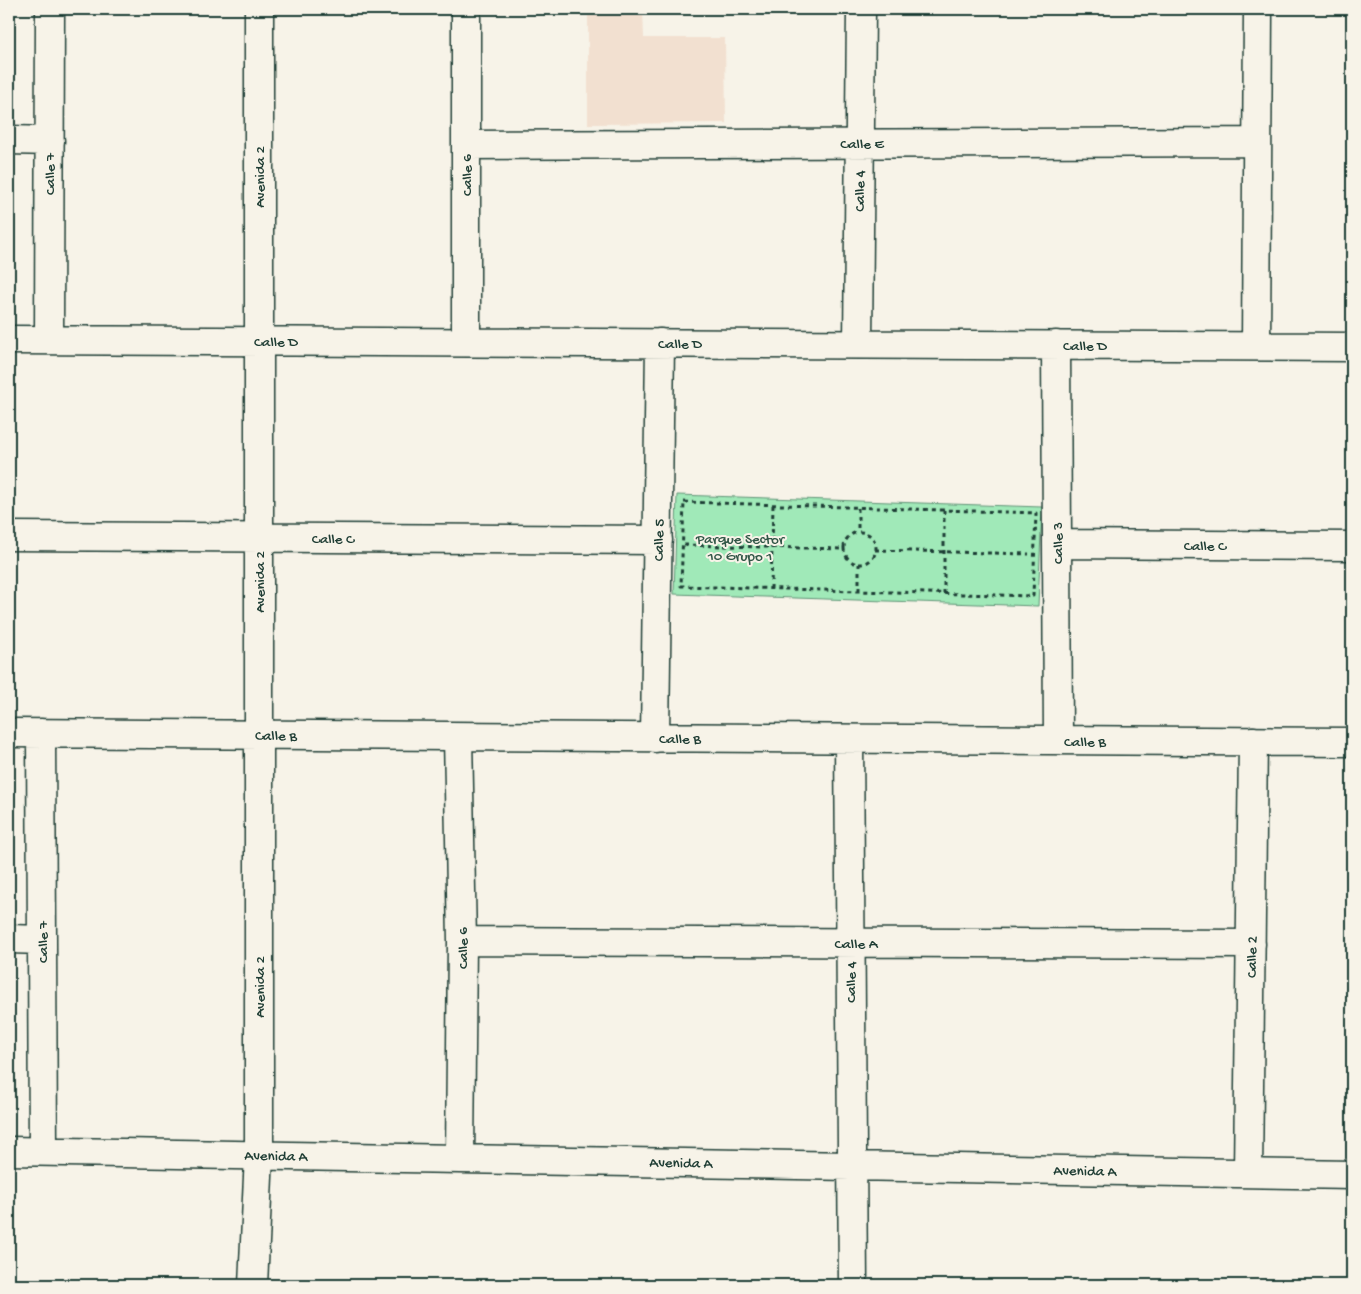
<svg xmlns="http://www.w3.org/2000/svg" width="1361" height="1294" viewBox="0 0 1361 1294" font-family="'Gochi Hand',sans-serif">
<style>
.built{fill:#f2e0d0}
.green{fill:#a0e9b8;stroke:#609376}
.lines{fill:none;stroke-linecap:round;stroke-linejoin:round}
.minor-casing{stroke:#1f3d34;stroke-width:31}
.path{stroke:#1f3d34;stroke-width:3;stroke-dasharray:4 4;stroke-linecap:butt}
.minor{stroke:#f7f3e8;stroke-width:28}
.labels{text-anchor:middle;stroke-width:4;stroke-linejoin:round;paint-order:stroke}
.street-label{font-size:15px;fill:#1f3d34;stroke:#f7f3e8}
.park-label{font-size:15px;fill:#325748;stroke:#f7f3e8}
</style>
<rect width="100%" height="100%" fill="#f7f3e8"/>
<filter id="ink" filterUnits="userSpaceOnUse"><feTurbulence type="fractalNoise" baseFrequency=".02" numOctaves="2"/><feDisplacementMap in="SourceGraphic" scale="10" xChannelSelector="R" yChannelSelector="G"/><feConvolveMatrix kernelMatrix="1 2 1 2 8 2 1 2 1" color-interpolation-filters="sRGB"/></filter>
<g filter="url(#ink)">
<path class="built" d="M 588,9 L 643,9 L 644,38 L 725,38 L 726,123 L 588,124 Z"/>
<path class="green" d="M 677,495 L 1042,507 L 1038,606 L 674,594 Z"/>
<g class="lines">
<g class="minor-casing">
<path id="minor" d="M 466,9 L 466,342
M 9,140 L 50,141
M 466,145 L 1257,142
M 9,340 L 1352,347
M 49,340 L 50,9
M 858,344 L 861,9
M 1056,345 L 1058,740
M 1256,346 L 1258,9
M 9,536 L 658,540
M 1057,544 L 1352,546
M 9,733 L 1352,742
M 41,733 L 43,1151
M 458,737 L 462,941 L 460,1158
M 655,738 L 660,343
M 849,739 L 853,1285
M 9,939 L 42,940
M 462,941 L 1251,944
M 9,1151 L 1352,1175
M 1248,1173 L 1253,741
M 253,1285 L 259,1155 L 259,9"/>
</g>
<path class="path" d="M 684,502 L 1036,513 L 1033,596 L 681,586 Z
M 858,508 L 858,532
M844 548a16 16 0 1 1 32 0a16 16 0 1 1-32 0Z
M 684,545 L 843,549
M 875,550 L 1029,554
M 771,589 L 773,505
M 859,591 L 859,564
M 944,594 L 944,510"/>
<use href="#minor" class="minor"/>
</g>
</g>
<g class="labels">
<g class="street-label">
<text x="862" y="148">Calle E</text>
<text transform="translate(49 174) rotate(-90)" y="5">Calle 7</text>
<text transform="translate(466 175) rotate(-90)" y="5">Calle 6</text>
<text transform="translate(259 177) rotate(-90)" y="5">Avenida 2</text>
<text transform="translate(859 191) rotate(-89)" y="5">Calle 4</text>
<text x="276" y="346">Calle D</text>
<text x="680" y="348">Calle D</text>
<text x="1085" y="350">Calle D</text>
<text x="333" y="543">Calle C</text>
<text transform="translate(658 540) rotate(-89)" y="5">Calle 5</text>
<text transform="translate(1057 543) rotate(-90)" y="5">Calle 3</text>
<text x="1205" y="550">Calle C</text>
<text transform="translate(259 582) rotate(-90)" y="5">Avenida 2</text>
<text transform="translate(276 735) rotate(1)" y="5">Calle B</text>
<text x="680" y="743">Calle B</text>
<text x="1085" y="746">Calle B</text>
<text transform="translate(42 942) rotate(-90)" y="5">Calle 7</text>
<text x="856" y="948">Calle A</text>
<text transform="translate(462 948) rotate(-90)" y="5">Calle 6</text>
<text transform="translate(1251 957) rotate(-89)" y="5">Calle 2</text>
<text transform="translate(850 982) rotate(-90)" y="5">Calle 4</text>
<text transform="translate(259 987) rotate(-90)" y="5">Avenida 2</text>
<text transform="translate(276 1155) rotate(1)" y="5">Avenida A</text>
<text transform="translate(681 1162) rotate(1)" y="5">Avenida A</text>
<text transform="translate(1085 1170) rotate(1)" y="5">Avenida A</text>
</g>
<g class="park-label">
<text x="740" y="543">Parque Sector<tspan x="740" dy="17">10 Grupo 1</tspan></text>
</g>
</g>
<rect width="1361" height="1294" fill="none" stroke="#f7f3e8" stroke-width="30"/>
<rect x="15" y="15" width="1331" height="1264" fill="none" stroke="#1f3d34" stroke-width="2" filter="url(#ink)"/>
</svg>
